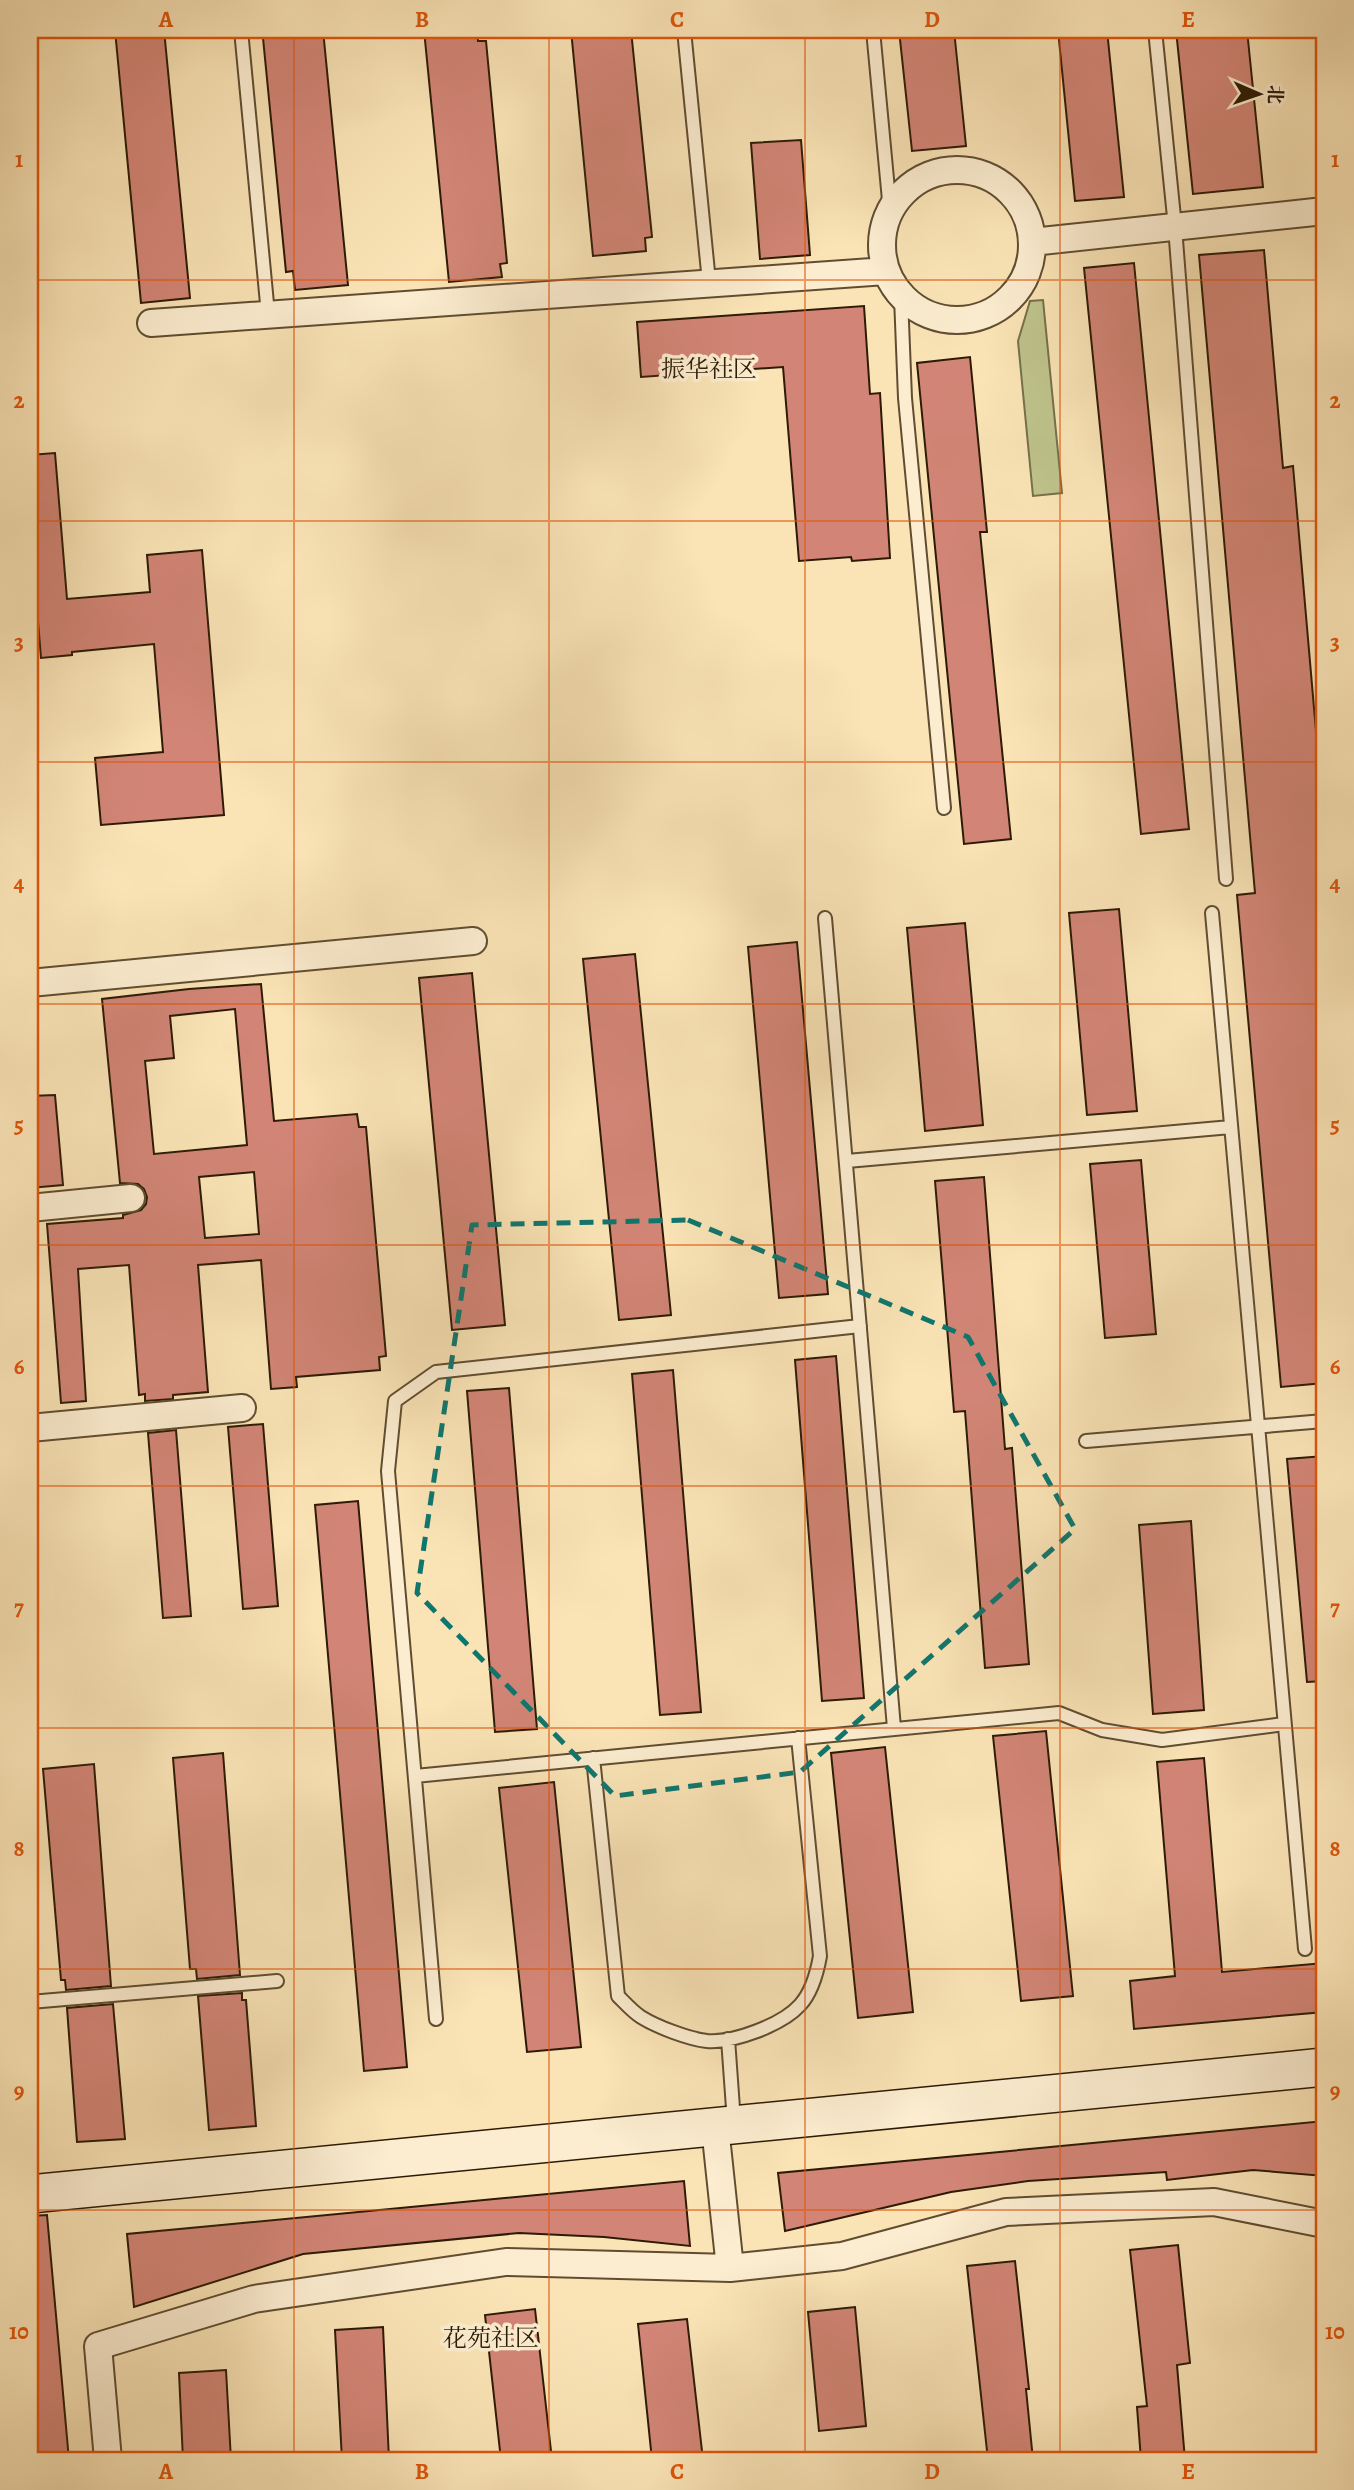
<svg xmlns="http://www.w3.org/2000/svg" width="1354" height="2490" viewBox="0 0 1354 2490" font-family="Alegreya,'Noto Serif SC',serif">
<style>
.green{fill:#bfc48d;stroke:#767049;stroke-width:2}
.building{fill:#d28576;stroke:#2d1b05;stroke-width:2;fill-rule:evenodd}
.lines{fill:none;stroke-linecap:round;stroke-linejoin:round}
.lane-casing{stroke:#604d31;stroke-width:16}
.street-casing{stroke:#604d31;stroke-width:30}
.secondary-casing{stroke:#2d1b05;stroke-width:40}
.lane{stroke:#fcedd0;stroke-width:12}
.street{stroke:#fcedd0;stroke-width:26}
.secondary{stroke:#fcedd0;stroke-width:37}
.marked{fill:none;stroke:#0f766e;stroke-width:5;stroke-dasharray:14 9;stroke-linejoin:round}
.grid{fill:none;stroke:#df560c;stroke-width:2;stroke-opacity:0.55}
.labels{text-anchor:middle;stroke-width:7;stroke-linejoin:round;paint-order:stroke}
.quarter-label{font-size:24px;fill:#2d1b05;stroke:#fcedd0}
.neatline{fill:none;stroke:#df560c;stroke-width:2.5}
.grid-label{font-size:23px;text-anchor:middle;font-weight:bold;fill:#df560c}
</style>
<rect width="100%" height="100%" fill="#fae4b6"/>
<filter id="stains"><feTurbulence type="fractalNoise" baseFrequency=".00286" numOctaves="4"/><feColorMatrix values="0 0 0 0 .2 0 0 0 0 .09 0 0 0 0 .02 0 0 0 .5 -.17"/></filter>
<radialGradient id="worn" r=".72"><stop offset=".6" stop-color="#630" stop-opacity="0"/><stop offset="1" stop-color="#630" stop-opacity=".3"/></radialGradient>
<path class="green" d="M 1043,300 L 1062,493 L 1033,496 L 1018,341 L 1030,301 Z"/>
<path class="building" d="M 115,30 L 164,30 L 190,298 L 141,303 Z
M 270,30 L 323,30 L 348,285 L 295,290 L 293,271 L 286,272 L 263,38 L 271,38 Z
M 424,30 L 477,30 L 478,41 L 486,41 L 507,263 L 500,264 L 502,277 L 449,282 Z
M 571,30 L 631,30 L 652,237 L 645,238 L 646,251 L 593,256 Z
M 899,30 L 954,30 L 966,146 L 912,151 Z
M 1058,30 L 1107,30 L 1124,197 L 1075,201 Z
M 1176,30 L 1247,30 L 1263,187 L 1193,194 Z
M 801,140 L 810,255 L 760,259 L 751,143 Z
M 1264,250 L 1283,468 L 1293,466 L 1324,823 L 1324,1383 L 1281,1387 L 1237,895 L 1255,893 L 1199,255 Z
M 1134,263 L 1189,829 L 1141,834 L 1084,268 Z
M 864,306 L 870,394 L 880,393 L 890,558 L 852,561 L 851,557 L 799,561 L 783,367 L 641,377 L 637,322 Z
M 970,357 L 987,532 L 980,532 L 1011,839 L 964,844 L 917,363 Z
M 55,453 L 67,599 L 150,592 L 147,555 L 202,550 L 224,815 L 101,825 L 95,758 L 163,752 L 154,644 L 72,652 L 72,655 L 41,658 L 30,523 L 30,455 Z
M 1119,909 L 1137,1111 L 1087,1115 L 1069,913 Z
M 965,923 L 983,1125 L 925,1131 L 907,928 Z
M 797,942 L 828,1294 L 779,1298 L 748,947 Z
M 635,954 L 671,1315 L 619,1320 L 583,959 Z
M 472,973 L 505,1325 L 452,1330 L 419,978 Z
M 261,984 L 274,1121 L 357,1114 L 359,1127 L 366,1127 L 386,1356 L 379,1357 L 380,1370 L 296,1377 L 297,1387 L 271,1389 L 261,1260 L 198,1265 L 208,1392 L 173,1395 L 173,1399 L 145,1401 L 145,1394 L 139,1395 L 129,1265 L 78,1269 L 86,1401 L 61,1403 L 47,1224 L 123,1218 L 123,1215 L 141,1210 L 146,1204 L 147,1197 L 144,1189 L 138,1184 L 120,1183 L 102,999 L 189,989 ZM 235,1009 L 247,1145 L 154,1154 L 145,1061 L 174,1058 L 170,1016 ZM 254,1172 L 259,1234 L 205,1238 L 199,1177 Z
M 55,1095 L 63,1185 L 30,1188 L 30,1096 Z
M 1141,1160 L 1156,1334 L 1105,1338 L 1090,1164 Z
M 984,1177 L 1005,1449 L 1012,1448 L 1029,1664 L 985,1668 L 965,1411 L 954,1412 L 935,1181 Z
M 836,1356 L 864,1698 L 822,1701 L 795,1360 Z
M 673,1370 L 701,1712 L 660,1715 L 632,1374 Z
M 509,1388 L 537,1729 L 495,1732 L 467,1391 Z
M 263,1424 L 278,1606 L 243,1609 L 228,1427 Z
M 176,1430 L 191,1616 L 163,1618 L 148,1433 Z
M 1324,1456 L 1324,1681 L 1307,1682 L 1287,1459 Z
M 358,1501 L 407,2067 L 364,2071 L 315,1505 Z
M 1191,1521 L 1204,1710 L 1153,1714 L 1139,1525 Z
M 1046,1731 L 1073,1996 L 1021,2001 L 993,1736 Z
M 885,1747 L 913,2012 L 858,2018 L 831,1753 Z
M 223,1753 L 240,1975 L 197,1979 L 196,1969 L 190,1969 L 173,1758 Z
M 1204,1758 L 1222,1972 L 1324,1963 L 1324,2012 L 1134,2029 L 1130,1981 L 1175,1976 L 1157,1762 Z
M 94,1764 L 111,1986 L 66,1990 L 65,1980 L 61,1980 L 43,1769 Z
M 554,1782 L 581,2047 L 527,2052 L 499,1788 Z
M 242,1993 L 242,2000 L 246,2000 L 256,2126 L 209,2130 L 198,1996 Z
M 113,2004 L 125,2139 L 77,2142 L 67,2008 Z
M 1324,2121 L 1324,2176 L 1253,2170 L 1167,2180 L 1166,2172 L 1028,2181 L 951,2192 L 785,2231 L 778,2173 Z
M 684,2181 L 690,2246 L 604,2237 L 519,2233 L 303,2254 L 134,2307 L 127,2234 Z
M 47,2215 L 69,2460 L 30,2460 L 30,2216 Z
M 1178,2245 L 1190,2363 L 1177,2365 L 1185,2460 L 1141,2460 L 1137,2407 L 1147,2406 L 1130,2250 Z
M 1015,2261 L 1029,2389 L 1026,2389 L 1033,2460 L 988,2460 L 967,2266 Z
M 855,2307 L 866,2426 L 819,2431 L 808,2312 Z
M 535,2309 L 552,2460 L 501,2460 L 485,2315 Z
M 687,2319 L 703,2460 L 652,2460 L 638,2324 Z
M 383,2327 L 389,2460 L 342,2460 L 335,2330 Z
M 226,2370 L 231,2460 L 183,2460 L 179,2373 Z"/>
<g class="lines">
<g class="lane-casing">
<path id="lane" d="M 241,30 L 268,314
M 684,30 L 709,282
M 873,30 L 890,211
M 1155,30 L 1175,227 L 1226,879
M 901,297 L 905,398 L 944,808
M 1212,913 L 1305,1949
M 825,918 L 894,1728
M 847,1161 L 1231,1127
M 1086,1441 L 1324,1421
M 593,1758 L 618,1996 C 625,2003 633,2012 641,2017 C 657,2027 689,2039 707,2041 C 733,2043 782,2025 800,2005 C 812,1992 817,1973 820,1956 L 798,1738
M 415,1776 L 1059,1713 L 1102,1730 L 1162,1740 L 1284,1724
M 30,2002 L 277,1981
M 436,2019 L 388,1471 L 395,1401 L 436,1372 L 860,1326
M 728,2039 L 734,2122"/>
</g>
<g class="street-casing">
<path id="street" d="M882 245a75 75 0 1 1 150 0a75 75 0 1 1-150 0Z
M 1032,242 L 1324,211
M 151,323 L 886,271
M 30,983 L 473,941
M 30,1208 L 131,1198
M 30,1428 L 242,1408
M 715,2127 L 730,2268
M 108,2460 L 98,2346 L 254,2299 L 506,2262 L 730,2268 L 842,2256 L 1006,2212 L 1214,2202 L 1324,2224"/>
</g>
<g class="secondary-casing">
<path id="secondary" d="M 30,2194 L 1324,2067"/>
</g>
<use href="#lane" class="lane"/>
<use href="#street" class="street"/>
<use href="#secondary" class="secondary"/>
</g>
<path class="marked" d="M 688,1220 L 968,1337 L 1075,1529 L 800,1772 L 615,1796 L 417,1593 L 472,1225 Z"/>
<path class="grid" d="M 294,30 L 294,2460M 549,30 L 549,2460M 805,30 L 805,2460M 1060,30 L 1060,2460M 30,280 L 1324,280M 30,521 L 1324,521M 30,762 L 1324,762M 30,1004 L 1324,1004M 30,1245 L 1324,1245M 30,1486 L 1324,1486M 30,1728 L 1324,1728M 30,1969 L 1324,1969M 30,2210 L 1324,2210"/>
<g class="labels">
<g class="quarter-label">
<text x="709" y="377">振华社区</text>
<text x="491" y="2346">花苑社区</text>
</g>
</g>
<rect width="1354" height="2490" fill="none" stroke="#fae4b6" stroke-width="77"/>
<g transform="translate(1259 94) rotate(92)" stroke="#fcedd0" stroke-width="5" paint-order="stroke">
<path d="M0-5L12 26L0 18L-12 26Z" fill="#2d1b05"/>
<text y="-10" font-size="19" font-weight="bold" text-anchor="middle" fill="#2d1b05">北</text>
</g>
<rect x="38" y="38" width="1278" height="2414" class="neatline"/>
<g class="grid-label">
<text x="166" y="27">A</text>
<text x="422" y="27">B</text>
<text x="677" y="27">C</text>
<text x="932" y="27">D</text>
<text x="1188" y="27">E</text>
<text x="19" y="167">1</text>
<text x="1335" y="167">1</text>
<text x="19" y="408">2</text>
<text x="1335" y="408">2</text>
<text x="19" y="650">3</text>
<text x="1335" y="650">3</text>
<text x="19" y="891">4</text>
<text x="1335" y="891">4</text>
<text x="19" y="1132">5</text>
<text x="1335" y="1132">5</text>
<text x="19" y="1374">6</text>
<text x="1335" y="1374">6</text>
<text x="19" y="1615">7</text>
<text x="1335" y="1615">7</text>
<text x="19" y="1856">8</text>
<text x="1335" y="1856">8</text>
<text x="19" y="2098">9</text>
<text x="1335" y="2098">9</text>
<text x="19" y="2339">10</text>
<text x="1335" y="2339">10</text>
<text x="166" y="2479">A</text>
<text x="422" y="2479">B</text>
<text x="677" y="2479">C</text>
<text x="932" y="2479">D</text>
<text x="1188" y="2479">E</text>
</g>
<rect width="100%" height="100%" filter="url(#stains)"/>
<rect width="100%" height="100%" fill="url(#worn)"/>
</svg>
